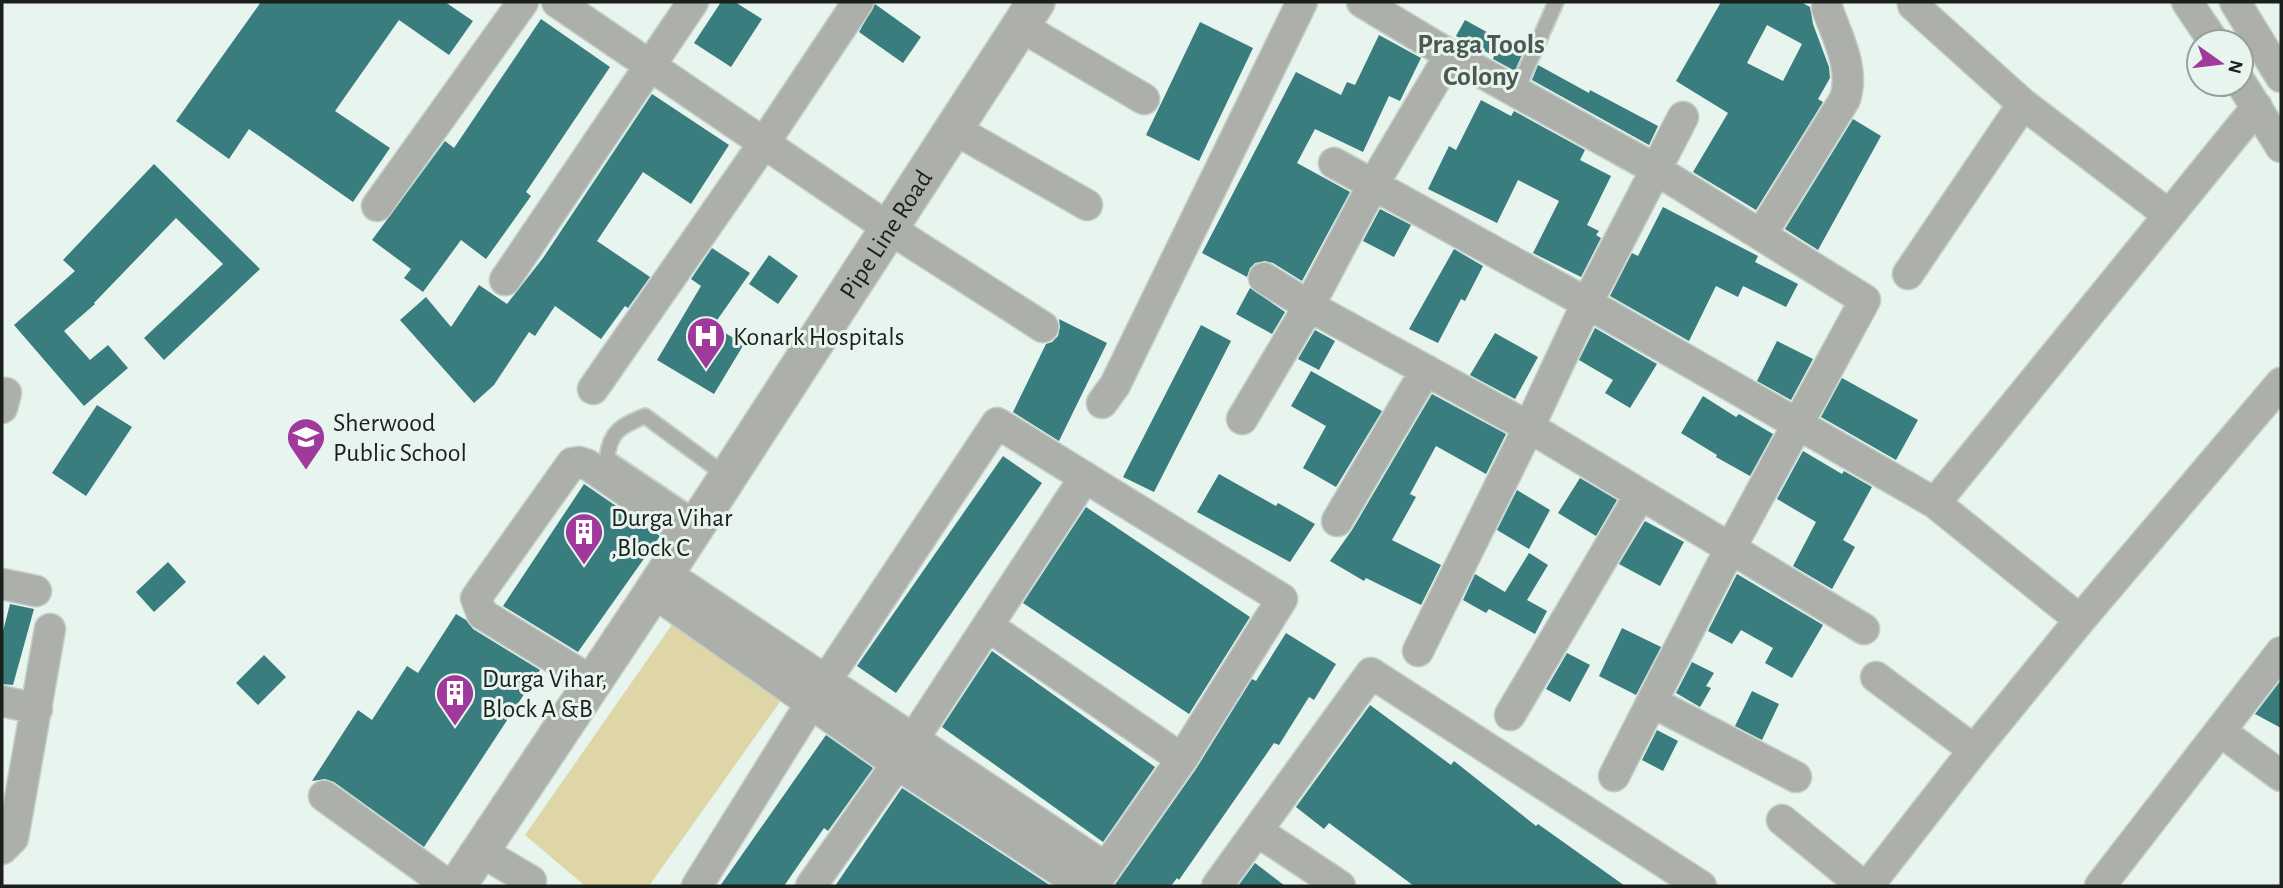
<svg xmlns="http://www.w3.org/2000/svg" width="2283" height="888" viewBox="0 0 2283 888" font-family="'Alegreya Sans',sans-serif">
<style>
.green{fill:#dfd6a7}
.building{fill:#397d7e;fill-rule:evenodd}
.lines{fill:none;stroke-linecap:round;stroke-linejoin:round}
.service-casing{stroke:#c3cfc8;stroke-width:18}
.minor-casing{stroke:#c3cfc8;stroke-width:33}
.tertiary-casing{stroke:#c3cfc8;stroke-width:40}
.service{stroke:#acafaa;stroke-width:14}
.minor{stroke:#acafaa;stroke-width:30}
.tertiary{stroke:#acafaa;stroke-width:37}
.labels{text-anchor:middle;stroke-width:6;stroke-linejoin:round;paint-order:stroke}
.street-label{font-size:26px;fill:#1b201d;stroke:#e8f5ee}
.poi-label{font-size:26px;fill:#1b201d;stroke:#e8f5ee;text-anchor:start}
.neighbourhood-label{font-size:28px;font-weight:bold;fill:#4d5852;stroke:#e8f5ee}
</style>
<rect width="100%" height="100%" fill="#e8f5ee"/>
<path class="green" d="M 673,623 L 782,699 L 649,886 L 585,886 L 525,835 Z"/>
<path class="building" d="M 261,2 L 445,2 L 473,21 L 449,55 L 399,20 L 335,111 L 390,148 L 353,202 L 249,129 L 229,159 L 176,121 Z
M 721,2 L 735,2 L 762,19 L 731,67 L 694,43 Z
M 1721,2 L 1801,2 L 1810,7 L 1813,24 L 1829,67 L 1830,78 L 1818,99 L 1823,102 L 1756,210 L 1693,172 L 1728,113 L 1676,81 ZM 1767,25 L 1802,44 L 1783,81 L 1747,63 Z
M 875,4 L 921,37 L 903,63 L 859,32 Z
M 541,19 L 610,67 L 526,192 L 531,196 L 486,259 L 461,240 L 423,292 L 404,278 L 411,269 L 372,240 L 445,141 L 454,148 Z
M 1465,20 L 1523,52 L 1515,71 L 1493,59 L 1494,56 L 1456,36 Z
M 1200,22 L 1253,48 L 1199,161 L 1146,135 Z
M 1379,35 L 1421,58 L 1400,101 L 1389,96 L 1363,152 L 1315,129 L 1297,163 L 1350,192 L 1302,281 L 1273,263 L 1265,261 L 1255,263 L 1250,268 L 1247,277 L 1202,253 L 1296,72 L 1341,95 L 1347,82 L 1355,85 Z
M 1538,65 L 1589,93 L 1590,90 L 1658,126 L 1649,145 L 1532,80 Z
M 652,94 L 729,145 L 691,204 L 643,172 L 597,241 L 650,277 L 628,308 L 625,306 L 601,339 L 555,306 L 535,336 L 529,332 L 494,385 L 474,403 L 400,320 L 426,297 L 451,327 L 479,285 L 507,304 L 543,258 Z
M 1481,100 L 1511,116 L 1514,111 L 1585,150 L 1580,160 L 1611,176 L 1587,225 L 1599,231 L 1596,235 L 1601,238 L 1581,277 L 1533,253 L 1559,201 L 1518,180 L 1497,223 L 1428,189 L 1449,146 L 1456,150 Z
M 1853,119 L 1881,136 L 1818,250 L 1785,229 Z
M 154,164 L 260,269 L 164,360 L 144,338 L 223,264 L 176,218 L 94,303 L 95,304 L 64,331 L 90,360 L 108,345 L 128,368 L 84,406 L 14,325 L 75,271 L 63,260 Z
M 1663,207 L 1758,256 L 1755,262 L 1798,284 L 1786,307 L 1743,286 L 1738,297 L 1716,286 L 1689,341 L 1610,296 L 1632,253 L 1638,256 Z
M 1380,209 L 1411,225 L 1394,257 L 1363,241 Z
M 712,248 L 750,273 L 713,326 L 744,344 L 714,394 L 657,360 L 701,286 L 691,279 Z
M 1454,249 L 1483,266 L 1465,301 L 1461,299 L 1438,343 L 1409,329 Z
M 769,255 L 798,276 L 778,304 L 749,284 Z
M 1250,288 L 1285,312 L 1272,334 L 1236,314 Z
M 1059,319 L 1107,343 L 1059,441 L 1013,412 L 1046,344 L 1052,342 L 1058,336 L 1060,327 Z
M 1201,325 L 1231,341 L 1154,492 L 1123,477 Z
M 1595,328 L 1657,364 L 1630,408 L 1605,393 L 1613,380 L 1579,360 Z
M 1315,330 L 1335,341 L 1319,370 L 1298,359 Z
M 1495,333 L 1538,357 L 1515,399 L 1470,375 Z
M 1777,341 L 1813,359 L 1791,400 L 1757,381 Z
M 1311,371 L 1382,411 L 1336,487 L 1303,468 L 1326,426 L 1291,406 Z
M 1842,378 L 1918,420 L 1896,460 L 1821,417 Z
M 1432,394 L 1506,434 L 1486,474 L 1436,446 L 1410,494 L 1416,497 L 1392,540 L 1441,565 L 1421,605 L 1366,578 L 1364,581 L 1330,561 L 1352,530 Z
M 1703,396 L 1736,417 L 1739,414 L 1773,434 L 1750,476 L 1716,457 L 1717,455 L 1681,433 Z
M 97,405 L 132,427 L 86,496 L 52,473 Z
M 1803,451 L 1842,474 L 1844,471 L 1872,487 L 1843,540 L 1855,547 L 1832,589 L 1793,566 L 1816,522 L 1777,499 Z
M 1003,456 L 1042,483 L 896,693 L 857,666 Z
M 1219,474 L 1276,506 L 1278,503 L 1315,524 L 1290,562 L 1197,512 Z
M 1580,478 L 1617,500 L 1596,536 L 1558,513 Z
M 584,484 L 660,536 L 578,652 L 503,606 Z
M 1517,490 L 1550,510 L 1529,549 L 1497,530 Z
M 1086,507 L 1250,617 L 1189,714 L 1023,603 Z
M 1645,521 L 1684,542 L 1660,586 L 1619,564 Z
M 1529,553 L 1548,565 L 1527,600 L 1547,611 L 1535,634 L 1489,609 L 1486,613 L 1463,600 L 1475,574 L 1505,592 Z
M 168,562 L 186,582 L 154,612 L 136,592 Z
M 1737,574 L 1823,625 L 1792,678 L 1765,663 L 1773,648 L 1741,630 L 1732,644 L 1708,631 Z
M 10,604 L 34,609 L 13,685 L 2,684 L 2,635 Z
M 456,614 L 466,620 L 473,629 L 540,670 L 424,847 L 334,782 L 325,779 L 312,781 L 358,710 L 372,720 L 407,666 L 418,673 Z
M 1622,628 L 1661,647 L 1636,695 L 1599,676 Z
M 1286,633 L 1336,664 L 1314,700 L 1309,697 L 1279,745 L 1274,743 L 1179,880 L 1177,878 L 1171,886 L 1114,886 L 1196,769 L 1252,679 L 1256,681 Z
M 992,651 L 1155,767 L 1103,842 L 942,727 Z
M 1567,653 L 1590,665 L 1570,702 L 1546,689 Z
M 264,655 L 286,677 L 258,705 L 236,683 Z
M 1692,662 L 1714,673 L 1706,686 L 1711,688 L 1700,707 L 1676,693 Z
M 2281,680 L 2281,728 L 2255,714 Z
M 1752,691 L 1779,704 L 1762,740 L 1735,726 Z
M 1370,705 L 1451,765 L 1454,761 L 1536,826 L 1538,824 L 1625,886 L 1414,886 L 1329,823 L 1324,829 L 1296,807 Z
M 1657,730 L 1678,741 L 1663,771 L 1642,760 Z
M 826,735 L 873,768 L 828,831 L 824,828 L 784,886 L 720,886 Z
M 902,788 L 1051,886 L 835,886 Z
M 1255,863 L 1285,886 L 1238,886 Z"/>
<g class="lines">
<g class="service-casing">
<path id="service" d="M 1516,92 L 1556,2
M 698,519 L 607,458 C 610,431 621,426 645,416 L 728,477"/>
</g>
<g class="minor-casing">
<path id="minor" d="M 557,2 L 890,229 L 1043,327
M 1362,2 L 1450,55 L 1655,169 L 1865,300 L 1730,549 L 1614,776
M 1915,2 L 1913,5 L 2023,104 L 2169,215
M 2187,2 L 2214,42
M 2235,2 L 2281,77
M 1020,26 L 1144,99
M 2241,83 L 2281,147
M 954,129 L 1087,205
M 1334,163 L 1587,303 L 1935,503
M 377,206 L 523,2
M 1761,235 L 1845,99 C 1855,68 1837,37 1827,8
M 1908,274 L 2023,104
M 1264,278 L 1309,306 L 1529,427 L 1864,629
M 505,280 L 693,2
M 593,389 L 764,143 L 858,2
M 1102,403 L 1115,385 L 1302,2
M 2,408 L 6,393
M 1242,419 L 1309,306 L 1374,183 L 1450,55
M 1337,521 L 1426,370
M 665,573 L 1106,868
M 2,584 L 36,591
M 653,592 L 897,764 L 1083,886
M 2080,620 L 1935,503 L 2257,107
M 988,626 L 1182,759
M 1418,651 L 1529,427 L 1587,303 L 1683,117
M 1876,677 L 1974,750
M 593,682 L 482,614 L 476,598 L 572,463 L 579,462 L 588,465 L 690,535
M 2,701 L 37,709
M 1652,702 L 1796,777
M 1510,715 L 1640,495
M 2220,731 L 2281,776
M 324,796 L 449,886
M 1782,820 L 1863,886
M 1257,831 L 1340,886
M 2,849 L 13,838 L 50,629
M 480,851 L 531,881
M 697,886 L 811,703 L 997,423 L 1282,599 L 1182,759 L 1093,886
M 811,886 L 897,764 L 1085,477
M 1217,886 L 1371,673 L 1701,886
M 1868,886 L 1974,750 L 2080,620 L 2281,383
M 2100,886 L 2281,652"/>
</g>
<g class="tertiary-casing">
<g id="tertiary">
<path id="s1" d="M 457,886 L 653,592 L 1036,2"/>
</g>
</g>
<use href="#service" class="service"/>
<use href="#minor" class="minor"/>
<use href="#tertiary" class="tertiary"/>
</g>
<defs>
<g id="hospital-pin" transform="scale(2.0125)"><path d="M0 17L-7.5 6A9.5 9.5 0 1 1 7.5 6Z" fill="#a0399c" stroke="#e8f5ee"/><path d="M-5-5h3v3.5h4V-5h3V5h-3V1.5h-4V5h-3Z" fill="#fff"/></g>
<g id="school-pin" transform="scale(2.0125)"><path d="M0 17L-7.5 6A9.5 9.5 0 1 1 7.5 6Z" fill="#a0399c" stroke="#e8f5ee"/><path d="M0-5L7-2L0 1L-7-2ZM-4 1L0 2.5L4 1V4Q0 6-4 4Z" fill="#fff"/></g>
<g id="building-pin" transform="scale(2.0125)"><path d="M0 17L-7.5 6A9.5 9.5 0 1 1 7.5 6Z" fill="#a0399c" stroke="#e8f5ee"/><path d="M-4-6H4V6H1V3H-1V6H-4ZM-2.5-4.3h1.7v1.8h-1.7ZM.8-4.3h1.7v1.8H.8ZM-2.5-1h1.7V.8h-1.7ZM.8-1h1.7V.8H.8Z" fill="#fff"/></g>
</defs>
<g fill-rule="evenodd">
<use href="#hospital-pin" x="706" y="336"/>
<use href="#school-pin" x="306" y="437"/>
<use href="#building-pin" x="584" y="532"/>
<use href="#building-pin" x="455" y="693"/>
</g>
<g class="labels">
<g class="street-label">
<text dy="9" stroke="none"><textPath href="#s1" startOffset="780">Pipe Line Road</textPath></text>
</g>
<g class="poi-label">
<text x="733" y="345">Konark Hospitals</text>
<text x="333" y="431">Sherwood<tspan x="333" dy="30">Public School</tspan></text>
<text x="611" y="526">Durga Vihar<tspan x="611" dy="30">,Block C</tspan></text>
<text x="482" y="687">Durga Vihar,<tspan x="482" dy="30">Block A &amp;B</tspan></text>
</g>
<g class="neighbourhood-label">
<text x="1481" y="53">Praga Tools<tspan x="1481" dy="32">Colony</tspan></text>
</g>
</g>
<rect width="2283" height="888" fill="none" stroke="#1b201d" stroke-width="7"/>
<g transform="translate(2220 63) rotate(104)"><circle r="33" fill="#e8f5ee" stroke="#96a09a" stroke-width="2"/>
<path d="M0-5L12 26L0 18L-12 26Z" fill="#a0399c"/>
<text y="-10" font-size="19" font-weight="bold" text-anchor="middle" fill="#1b201d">N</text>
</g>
</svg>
